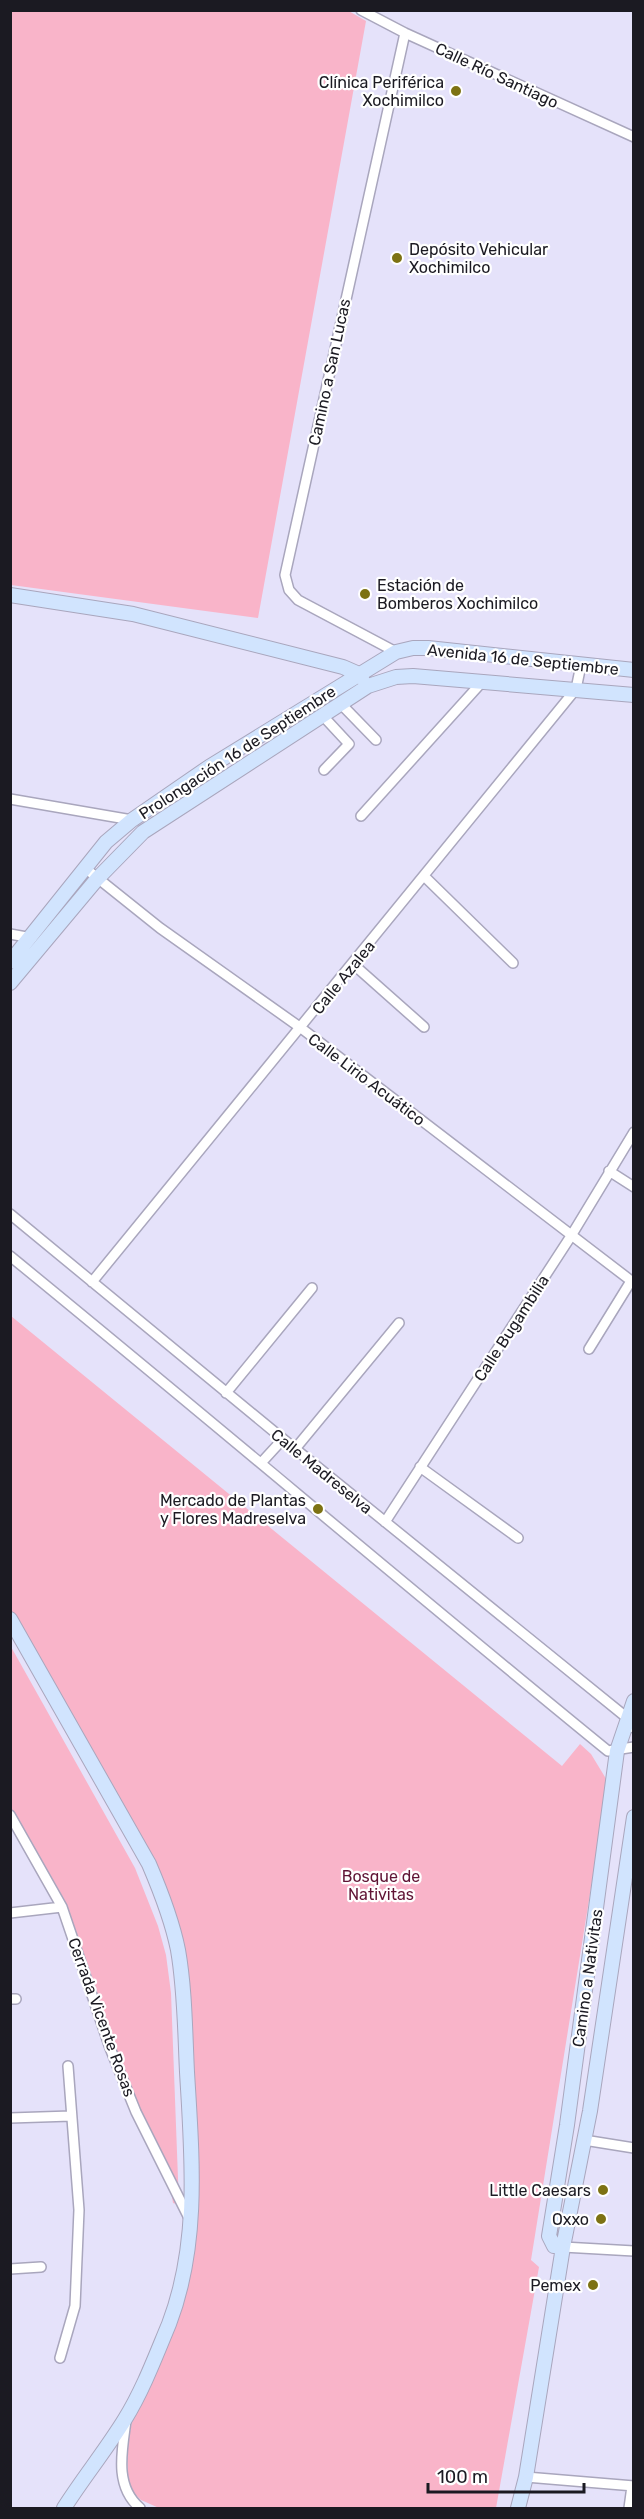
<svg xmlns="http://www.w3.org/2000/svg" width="644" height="2519" viewBox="0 0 644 2519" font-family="Rubik,sans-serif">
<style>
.green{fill:#f9b4c9}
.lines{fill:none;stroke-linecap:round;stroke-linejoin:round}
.street-casing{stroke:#a9a6bd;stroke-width:12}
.secondary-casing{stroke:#a9a6bd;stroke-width:16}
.street{stroke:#fff;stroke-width:9}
.secondary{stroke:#d1e4fe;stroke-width:14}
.poi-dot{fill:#7d7213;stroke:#fff;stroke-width:2}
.labels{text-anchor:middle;stroke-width:4.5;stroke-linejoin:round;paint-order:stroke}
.street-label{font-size:16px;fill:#1b1a22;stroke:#fff}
.poi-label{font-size:16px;fill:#1b1a22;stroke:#fff;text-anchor:end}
.park-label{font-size:16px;fill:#601435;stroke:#fff}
</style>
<rect width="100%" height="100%" fill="#e5e2fa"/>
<path class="green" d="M 347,10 L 366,21 L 258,618 L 11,585 L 11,11 Z
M 11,1316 L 562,1766 L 580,1744 L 591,1754 L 608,1782 L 531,2260 L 539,2267 L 496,2508 L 159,2508 L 141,2500 L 130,2490 C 124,2456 128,2424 143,2392 C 150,2379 159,2366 165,2352 C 181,2316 194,2272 196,2232 L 171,1916 L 11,1617 Z
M 10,1645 L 135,1868 L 158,1926 L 166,1955 L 171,1993 L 179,2205 L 173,2203 L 171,2191 L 129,2106 L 104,2037 L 92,1977 L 64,1899 L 17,1817 L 11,1820 Z"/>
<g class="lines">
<g class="street-casing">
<path id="street" d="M 361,10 L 405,33 L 634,137
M 396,652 L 298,600 L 289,590 L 285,575 L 405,33
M 340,703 L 376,740
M 323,716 L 349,744 L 324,770
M 10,799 L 132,820
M 361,816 L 482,682
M 85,868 L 160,928 L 301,1028 L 634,1283
M 425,877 L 513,963
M 10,934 L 32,938
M 353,964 L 424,1027
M 609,1171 L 634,1187
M 10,1214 L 283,1439 L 626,1717 L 634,1728
M 10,1256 C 211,1420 408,1588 608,1751 L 634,1747
M 92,1282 L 576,689 L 581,665
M 589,1349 L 631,1281
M 226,1393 L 312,1288
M 295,1449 L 399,1323
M 261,1463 L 283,1439
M 420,1467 L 518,1538
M 385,1522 L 571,1236 L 634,1132
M 10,1815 L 62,1907 L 110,2048 L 136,2112 L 190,2220
M 10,1913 L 62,1907
M 10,1999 L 16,1999
M 10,2118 L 71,2116
M 584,2140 L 634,2148
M 563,2247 L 634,2251
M 10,2269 L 41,2267
M 60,2358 L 75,2306 L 79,2210 L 68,2066
M 126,2421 C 122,2451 114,2486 140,2508
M 526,2477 L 634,2486
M 629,2508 L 632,2486"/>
</g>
<g class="secondary-casing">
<path id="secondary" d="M 10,595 L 133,614 L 343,667 L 359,674 L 362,678
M 10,962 L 106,842 L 132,820 L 209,767 L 396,652 L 413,648 L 428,648 L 634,670
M 10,983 L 97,879 L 143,832 L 368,686 L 396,677 L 413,676 L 634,695
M 10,1619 L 149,1864 C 161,1892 172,1920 178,1950 C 185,1990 185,2032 187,2072 C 192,2157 200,2243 169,2324 C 156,2355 143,2390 125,2419 C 106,2450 83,2478 64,2508
M 563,2247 L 554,2246 L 549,2236 L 567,2125 L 617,1751 L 634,1701
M 518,2508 L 526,2477 L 563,2247 L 590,2111 L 634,1817"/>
</g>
<use href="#street" class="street"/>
<use href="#secondary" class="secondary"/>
</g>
<g class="poi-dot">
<circle cx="456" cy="91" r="6"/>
<circle cx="397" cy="258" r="6"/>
<circle cx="365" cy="594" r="6"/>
<circle cx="318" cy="1509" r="6"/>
<circle cx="603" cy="2190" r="6"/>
<circle cx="601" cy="2219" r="6"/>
<circle cx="593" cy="2285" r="6"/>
</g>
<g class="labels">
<g class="street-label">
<text transform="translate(497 75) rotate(25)" y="6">Calle Río Santiago</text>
<text transform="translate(329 372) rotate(-78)" y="6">Camino a San Lucas</text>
<text transform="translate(523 659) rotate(6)" y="6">Avenida 16 de Septiembre</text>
<text transform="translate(237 752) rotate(-33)" y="6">Prolongación 16 de Septiembre</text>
<text transform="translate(343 977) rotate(-51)" y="6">Calle Azalea</text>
<text transform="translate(367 1079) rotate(37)" y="6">Calle Lirio Acuático</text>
<text transform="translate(511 1328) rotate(-57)" y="6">Calle Bugambilia</text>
<text transform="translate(322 1471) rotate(39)" y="6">Calle Madreselva</text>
<text transform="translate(587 1978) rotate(-82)" y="6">Camino a Nativitas</text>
<text transform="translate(102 2017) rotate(70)" y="6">Cerrada Vicente Rosas</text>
</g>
<g class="poi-label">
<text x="444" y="88">Clínica Periférica<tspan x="444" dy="18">Xochimilco</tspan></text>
<text x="409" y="255" text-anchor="start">Depósito Vehicular<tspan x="409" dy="18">Xochimilco</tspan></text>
<text x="377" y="591" text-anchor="start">Estación de<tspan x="377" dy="18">Bomberos Xochimilco</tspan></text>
<text x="306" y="1506">Mercado de Plantas<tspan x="306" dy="18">y Flores Madreselva</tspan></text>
<text x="591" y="2196">Little Caesars</text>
<text x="589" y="2225">Oxxo</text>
<text x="581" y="2291">Pemex</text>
</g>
<g class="park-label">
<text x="381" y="1882">Bosque de<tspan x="381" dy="18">Nativitas</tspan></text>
</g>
</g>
<rect width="644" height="2519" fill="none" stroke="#1b1a22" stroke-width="24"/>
<path d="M428 2483v9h156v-9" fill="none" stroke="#1b1a22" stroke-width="3"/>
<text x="437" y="2483" font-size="18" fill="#1b1a22" stroke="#ffffff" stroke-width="4.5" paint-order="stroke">100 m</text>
</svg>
